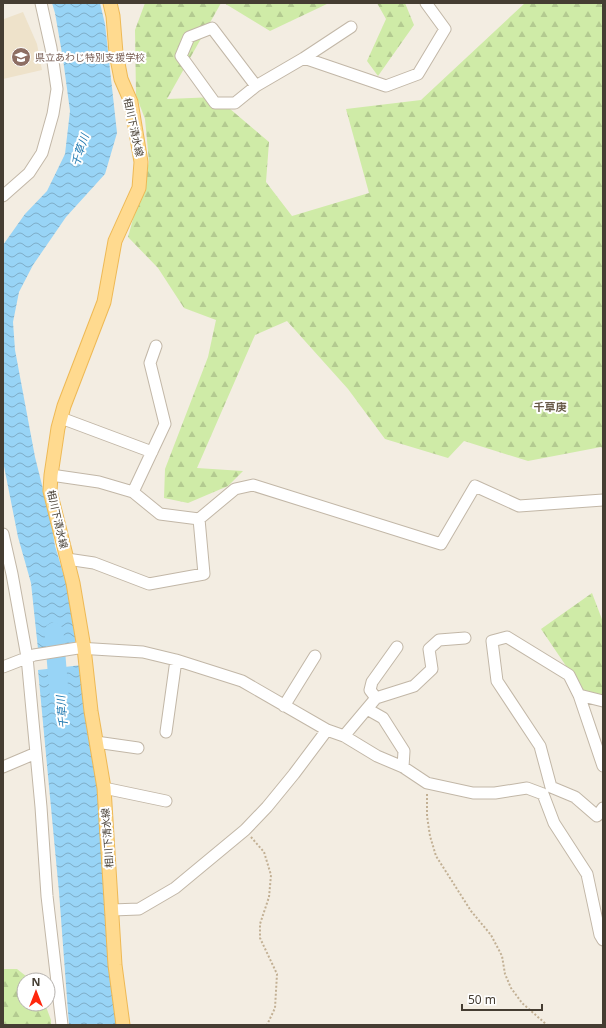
<svg xmlns="http://www.w3.org/2000/svg" width="606" height="1028" viewBox="0 0 606 1028" font-family="'Noto Sans','Noto Sans JP',sans-serif">
<style>
.education{fill:#eee2ca}
.forest{fill:url(#forest-firs)}
.water{fill:url(#water-waves)}
.lines{fill:none;stroke-linecap:round;stroke-linejoin:round}
.river{stroke:#98d4f6;stroke-width:19}
.minor-casing{stroke:#c2b7a7;stroke-width:13}
.major-casing{stroke:#eeb955;stroke-width:15}
.path{stroke:#c2b094;stroke-width:2;stroke-dasharray:2 2;stroke-linecap:butt}
.minor{stroke:#fff;stroke-width:11}
.major{stroke:#ffda8f;stroke-width:13}
.labels{text-anchor:middle;stroke-width:4;stroke-linejoin:round;paint-order:stroke}
.education-label{font-size:10px;fill:#785e54;stroke:#fff;text-anchor:start}
.street-label{font-size:10px;fill:#453d32;stroke:#fff}
.water-label{font-size:11px;font-style:italic;fill:#227ab1;stroke:#fff}
.neighbourhood-label{font-size:11px;font-weight:bold;fill:#685a48;stroke:#fff}
</style>
<defs>
<pattern id="forest-firs" width="22" height="20" patternUnits="userSpaceOnUse"><rect width="22" height="20" fill="#cfeba7"/><path d="M5 1l3.5 6h-7zM16 11l3.5 6h-7z" fill="#b3ca90"/></pattern>
<pattern id="water-waves" width="16" height="10" patternUnits="userSpaceOnUse"><rect width="16" height="10" fill="#98d4f6"/><path d="M0 5q4-4 8 0t8 0" fill="none" stroke="#7eadc8"/></pattern>
</defs>
<rect width="100%" height="100%" fill="#f3ede2"/>
<path class="education" d="M 23,12 L 37,44 L 42,70 L 3,79 L 3,18 L 4,19 Z"/>
<path class="forest" d="M 145,3 L 221,3 L 167,99 L 216,97 L 269,142 L 266,182 L 292,216 L 369,193 L 346,109 L 421,100 L 525,3 L 603,3 L 603,449 L 601,447 L 528,461 L 464,441 L 448,458 L 385,439 L 348,389 L 287,321 L 255,335 L 197,468 L 243,471 L 228,486 L 188,503 L 164,498 L 165,469 L 208,357 L 216,320 L 184,308 L 158,268 L 128,237 L 149,162 L 145,119 L 136,95 L 135,30 Z
M 224,3 L 329,3 L 270,31 Z
M 377,3 L 405,3 L 414,25 L 378,76 L 367,61 L 386,19 Z
M 592,593 L 603,622 L 603,695 L 583,691 L 541,629 Z
M 3,969 L 17,969 L 31,980 L 24,980 L 24,1004 L 45,1004 L 51,1020 L 51,1025 L 3,1025 Z"/>
<path class="water" d="M 52,3 L 100,3 L 105,24 L 117,133 L 105,174 L 66,217 L 33,265 L 19,292 L 13,322 L 15,350 L 35,457 L 51,521 L 55,546 L 73,605 L 78,638 L 72,646 L 38,649 L 31,583 L 18,537 L 3,461 L 3,245 L 25,214 L 47,191 L 65,154 L 70,111 L 63,59 L 55,13 Z
M 82,665 L 97,777 L 104,844 L 104,897 L 108,951 L 118,1025 L 69,1025 L 59,892 L 38,670 Z"/>
<g class="lines">
<path class="river" d="M 54,632 L 59,693"/>
<g class="minor-casing">
<path id="minor" d="M 304,58 L 351,27
M 256,86 L 212,28 L 189,37 L 181,56 L 215,103 L 235,103 L 256,86 L 304,58 L 386,86 L 418,74 L 445,29 L 426,3
M 3,196 L 29,173 L 42,153 L 53,114 L 57,89 L 51,48 L 41,3
M 61,418 L 152,452
M 51,475 L 99,482 L 133,492 L 160,514 L 199,519 L 235,489 L 253,485 L 441,544 L 475,486 L 519,506 L 603,500
M 133,492 L 165,424 L 150,363 L 156,346
M 3,534 L 12,574 L 27,657 L 41,807 L 47,896 L 62,1025
M 67,559 L 94,563 L 149,584 L 204,574 L 199,519
M 3,667 L 34,655 L 78,648 L 143,652 L 176,660 L 242,681 L 327,730 L 344,736 L 377,756 L 403,767 L 427,783 L 473,793 L 495,793 L 527,788 L 543,794 L 554,823 L 587,874 L 600,935 L 603,940
M 579,695 L 603,701
M 376,698 L 370,690 L 372,682 L 397,647
M 284,706 L 315,656
M 367,709 L 383,718 L 404,751 L 403,767
M 166,732 L 176,660
M 344,736 L 376,698 L 414,686 L 432,669 L 429,649 L 439,640 L 465,638
M 96,742 L 138,748
M 3,767 L 36,753
M 551,787 L 540,746 L 497,681 L 492,641 L 507,637 L 569,675 L 579,695 L 603,766
M 551,787 L 575,797 L 597,816 L 603,808
M 104,788 L 166,801
M 112,910 L 139,909 L 175,888 L 245,830 L 267,807 L 294,774 L 327,730"/>
</g>
<g class="major-casing">
<path id="major" d="M 110,3 L 113,16 L 116,53 L 121,79 L 131,102 L 141,162 L 139,188 L 115,241 L 104,302 L 64,406 L 58,428 L 51,475 L 50,491 L 73,583 L 84,648 L 91,711 L 104,788 L 115,965 L 123,1025"/>
</g>
<path class="path" d="M 427,794 L 427,816 L 430,836 L 436,856 L 471,911 L 491,935 L 502,956 L 505,974 L 511,988 L 522,1003 L 547,1025
M 251,837 L 264,852 L 271,875 L 269,897 L 260,924 L 260,938 L 277,974 L 275,1008 L 267,1025"/>
<use href="#minor" class="minor"/>
<use href="#major" class="major"/>
</g>
<defs>
<g id="school-disc" transform="scale(1)"><circle r="9.5" fill="#8d6e63" stroke="#fff"/><path d="M0-5L7-2L0 1L-7-2ZM-4 1L0 2.5L4 1V4Q0 6-4 4Z" fill="#fff"/></g>
</defs>
<g fill-rule="evenodd">
<use href="#school-disc" x="21" y="57"/>
</g>
<g class="labels">
<g class="education-label">
<text x="35" y="61">県立あわじ特別支援学校</text>
</g>
<g class="street-label">
<text transform="translate(134 127) rotate(78)" y="4">相川下清水線</text>
<text transform="translate(58 519) rotate(77)" y="4">相川下清水線</text>
<text transform="translate(107 838) rotate(-94)" y="4">相川下清水線</text>
</g>
<g class="water-label">
<text transform="translate(80 150) rotate(-72)" y="4">千草川</text>
<text transform="translate(62 712) rotate(-95)" y="4">千草川</text>
</g>
<g class="neighbourhood-label">
<text x="550" y="411">千草庚</text>
</g>
</g>
<rect width="606" height="1028" fill="none" stroke="#453d32" stroke-width="8"/>
<g transform="translate(36 992)"><circle r="19" fill="#ffffff" stroke="#b5b1ad"/>
<path d="M0-3L7 15L0 10L-7 15Z" fill="#ff270d"/>
<text y="-6" font-size="11" font-weight="bold" text-anchor="middle" fill="#453d32">N</text>
</g>
<path d="M462 1004v6h80v-6" fill="none" stroke="#453d32" stroke-width="2"/>
<text x="468" y="1004" font-size="12" fill="#453d32" stroke="#ffffff" stroke-width="3" paint-order="stroke">50 m</text>
</svg>
